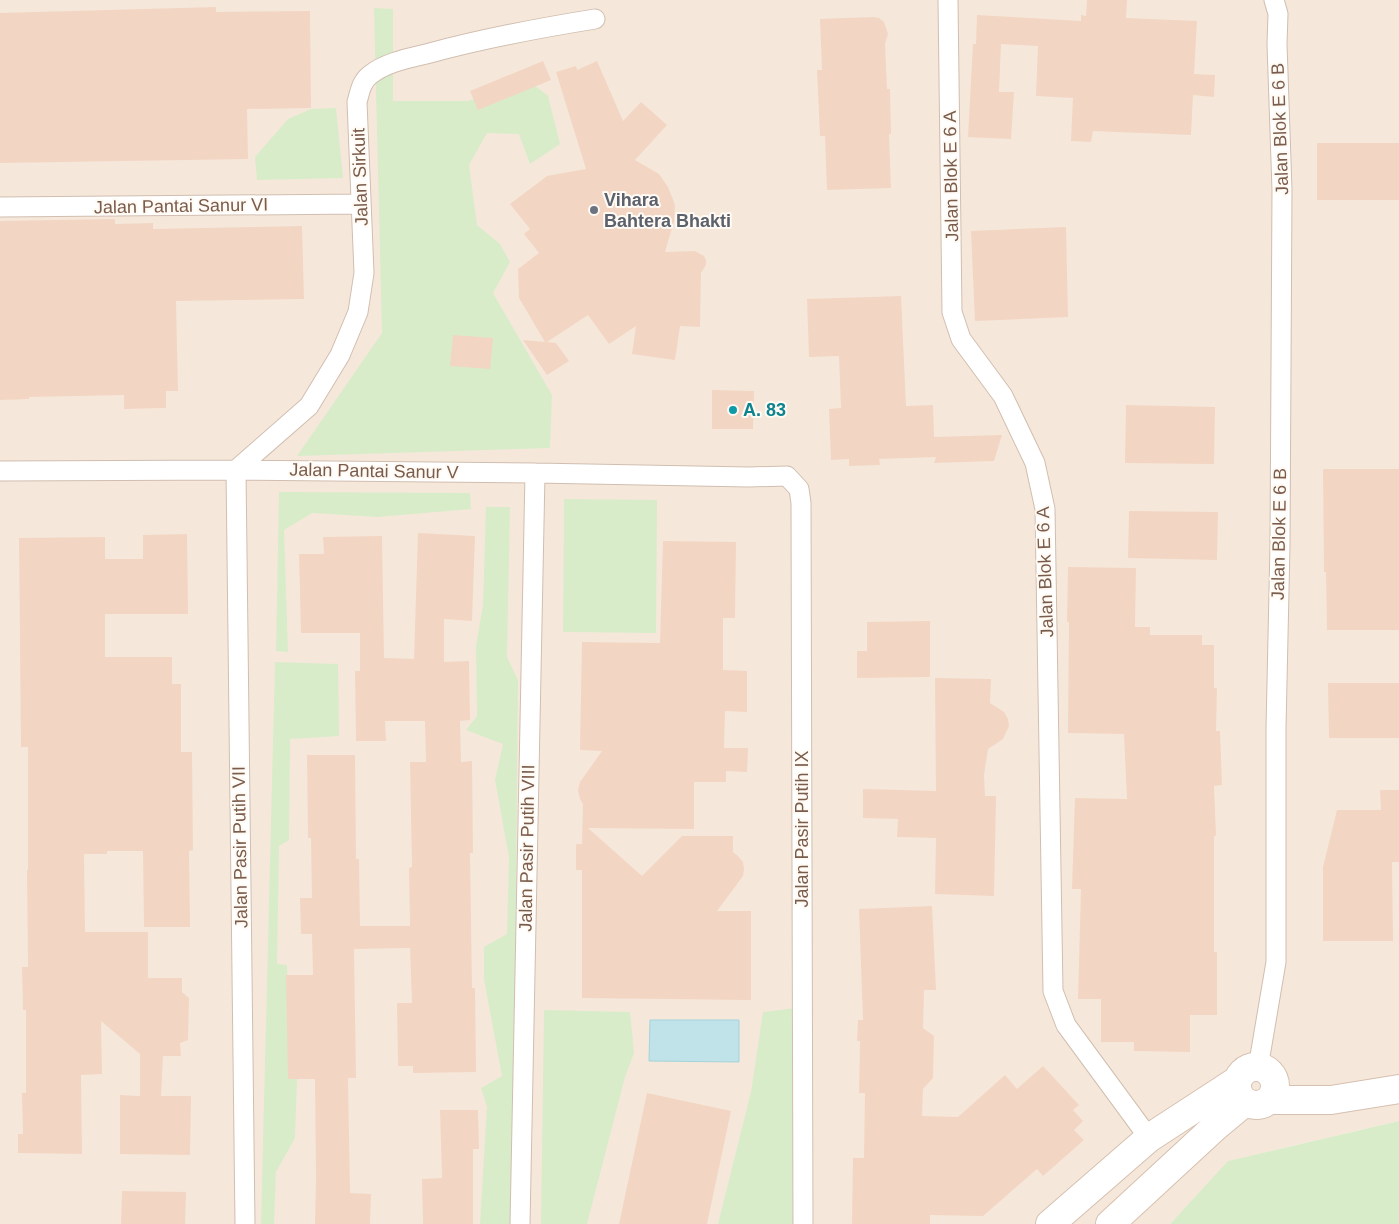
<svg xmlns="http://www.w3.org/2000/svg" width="1399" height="1224" viewBox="0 0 1399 1224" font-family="Helvetica,sans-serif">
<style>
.residential{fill:#f5e8da}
.green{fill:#d8ecc9}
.water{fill:#bfe3e8;stroke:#a5d3da}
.building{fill:#f3d5c3}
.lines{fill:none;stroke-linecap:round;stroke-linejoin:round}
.street-casing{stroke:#d1beb0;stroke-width:21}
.secondary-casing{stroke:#d6c0b0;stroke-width:30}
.street{stroke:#fff;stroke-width:19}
.secondary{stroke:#fff;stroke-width:28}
.worship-dot{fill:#6b7280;stroke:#fffaf3;stroke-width:2}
.culture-dot{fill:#0f9aa8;stroke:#fffaf3;stroke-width:2}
.labels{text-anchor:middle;stroke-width:4;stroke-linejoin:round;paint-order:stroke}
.street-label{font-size:18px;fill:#7a5c4d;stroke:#fffaf3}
.worship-label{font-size:18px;font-weight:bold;fill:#5b616d;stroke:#fffaf3;text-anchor:start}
.culture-label{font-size:18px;font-weight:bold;fill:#0d838f;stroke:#fffaf3;text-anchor:start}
</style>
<rect width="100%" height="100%" fill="#fdf6ec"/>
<path class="residential" d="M 0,0 L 1399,0 L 1399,1121 L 1229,1161 L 1170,1224 L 0,1224 Z"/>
<path class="green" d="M 374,8 L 393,9 L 393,101 L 468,101 L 529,81 L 548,96 L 560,144 L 530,164 L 519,134 L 487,133 L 469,165 L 477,225 L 500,244 L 510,262 L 493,293 L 552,395 L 550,448 L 297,456 L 382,333 Z
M 336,108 L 343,178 L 257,180 L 255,157 L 288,119 L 311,109 Z
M 279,492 L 470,493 L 471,509 L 378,517 L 312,513 L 284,530 L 288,652 L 276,651 Z
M 564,499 L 657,500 L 656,633 L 563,632 Z
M 486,507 L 510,507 L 507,657 L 518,680 L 513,1224 L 480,1224 L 487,1107 L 481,1088 L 502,1076 L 484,979 L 484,947 L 507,934 L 509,857 L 495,780 L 503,744 L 466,730 L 477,716 L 476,646 L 483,605 Z
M 275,662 L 338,664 L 339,736 L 290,739 L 289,840 L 279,846 L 277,964 L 287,965 L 290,1061 L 297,1078 L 295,1138 L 276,1172 L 274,1224 L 261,1224 Z
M 796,1008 L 806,1224 L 718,1224 L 751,1092 L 763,1012 Z
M 544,1010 L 630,1012 L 634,1053 L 625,1077 L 587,1224 L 541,1224 Z
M 1399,1121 L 1399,1224 L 1170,1224 L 1228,1161 Z"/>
<path class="water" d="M 650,1020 L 739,1020 L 739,1062 L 649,1061 Z"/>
<path class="building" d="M 1087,0 L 1127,0 L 1126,18 L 1197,21 L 1194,74 L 1215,75 L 1214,97 L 1193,95 L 1191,135 L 1093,131 L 1091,142 L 1071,141 L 1073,98 L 1036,96 L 1038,46 L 1001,44 L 999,92 L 1014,92 L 1011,139 L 968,137 L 973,44 L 976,44 L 977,15 L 1081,21 L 1081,15 L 1086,16 Z
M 216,7 L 216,12 L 310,11 L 311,108 L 247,109 L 248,159 L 0,163 L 0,13 Z
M 873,17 L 879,18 L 884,22 L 888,34 L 885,44 L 887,89 L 890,89 L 891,134 L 889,134 L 891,188 L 827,190 L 825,136 L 820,136 L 817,70 L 822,70 L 820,19 Z
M 543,61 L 551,80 L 478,110 L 470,91 Z
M 597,61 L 623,121 L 641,102 L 667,125 L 635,160 L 659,174 L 668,187 L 675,205 L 674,221 L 665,252 L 695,251 L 704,256 L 706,260 L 706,265 L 701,273 L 700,327 L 680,326 L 675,360 L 632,354 L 636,326 L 609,344 L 588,315 L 547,342 L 556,343 L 569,361 L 547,375 L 523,340 L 545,342 L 519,298 L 518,269 L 539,253 L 524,234 L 530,229 L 510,204 L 547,176 L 586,169 L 556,72 L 576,66 L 577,70 Z
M 1317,143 L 1399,143 L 1399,200 L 1317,200 Z
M 115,219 L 115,224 L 153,223 L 153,229 L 302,226 L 304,299 L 176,301 L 178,391 L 166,391 L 166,408 L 124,409 L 124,395 L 29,397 L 29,399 L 0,400 L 0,221 Z
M 1066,227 L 1068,317 L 975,321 L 971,231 Z
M 901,296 L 906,406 L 933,405 L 934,437 L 1002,435 L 994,461 L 934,463 L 936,457 L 879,459 L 880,465 L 849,466 L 849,459 L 831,460 L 829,409 L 841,408 L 839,356 L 809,357 L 807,299 Z
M 453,335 L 493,338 L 490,369 L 450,366 Z
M 712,390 L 754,391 L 753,429 L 712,429 Z
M 1126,405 L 1215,407 L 1214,464 L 1125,463 Z
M 1323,469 L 1399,469 L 1399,630 L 1327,630 L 1326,572 L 1324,572 Z
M 1129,511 L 1218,512 L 1217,560 L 1128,558 Z
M 418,533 L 475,536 L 472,621 L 444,619 L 444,662 L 469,661 L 470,720 L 460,721 L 461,762 L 472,761 L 473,853 L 470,853 L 472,988 L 475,988 L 476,1072 L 413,1073 L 413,1066 L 398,1066 L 397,1003 L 412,1003 L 410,948 L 354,949 L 356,1078 L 348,1078 L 350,1193 L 371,1194 L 370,1224 L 315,1224 L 316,1180 L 315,1079 L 288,1079 L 286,975 L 313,975 L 312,934 L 301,934 L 300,898 L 312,898 L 311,838 L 308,838 L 307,755 L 355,755 L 356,859 L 359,859 L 360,926 L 410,926 L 409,868 L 412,867 L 410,762 L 426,762 L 425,721 L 385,721 L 386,741 L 356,741 L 355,671 L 360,671 L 360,633 L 301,633 L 299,554 L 324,554 L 323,537 L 382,536 L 384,658 L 414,659 Z
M 187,534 L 188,614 L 105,614 L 105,657 L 172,657 L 172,684 L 181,684 L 181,752 L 192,752 L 193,850 L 189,851 L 190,927 L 144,927 L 143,851 L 107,851 L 107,854 L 84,854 L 85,932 L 148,932 L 148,978 L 182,978 L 182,992 L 189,998 L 188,1040 L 180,1043 L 181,1056 L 163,1056 L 161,1096 L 191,1096 L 190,1155 L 120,1154 L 120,1095 L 140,1096 L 140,1054 L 101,1021 L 102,1074 L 81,1075 L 82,1154 L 18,1153 L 18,1134 L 23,1134 L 22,1093 L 26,1093 L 26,1010 L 23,1010 L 22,967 L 28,967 L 27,870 L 28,870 L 28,747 L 21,747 L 19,538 L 105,537 L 105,559 L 143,559 L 143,535 Z
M 663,541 L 736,542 L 735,618 L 723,618 L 723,670 L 747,671 L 747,712 L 725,711 L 724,748 L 748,748 L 747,772 L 726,771 L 726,782 L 694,782 L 694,829 L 588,828 L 642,876 L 682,836 L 733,836 L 733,852 L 738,856 L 743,862 L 744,869 L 743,876 L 717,911 L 751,911 L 751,1000 L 582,998 L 582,870 L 576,870 L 576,844 L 582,844 L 583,804 L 580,799 L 578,790 L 580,782 L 602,751 L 580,750 L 582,642 L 660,643 Z
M 1068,567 L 1136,568 L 1135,627 L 1150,627 L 1150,635 L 1202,635 L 1202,645 L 1214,645 L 1214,688 L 1217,688 L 1216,731 L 1220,731 L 1222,785 L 1214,786 L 1216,836 L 1214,836 L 1214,952 L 1217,952 L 1217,1015 L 1190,1015 L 1190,1052 L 1134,1051 L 1134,1042 L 1101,1042 L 1101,999 L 1078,999 L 1081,889 L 1072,889 L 1075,798 L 1127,799 L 1124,734 L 1068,733 L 1069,622 L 1067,622 Z
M 930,621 L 930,677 L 857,678 L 857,651 L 867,651 L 867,622 Z
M 935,678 L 991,679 L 990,703 L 1004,712 L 1008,719 L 1009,726 L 1003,739 L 988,749 L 984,775 L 985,796 L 996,796 L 994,896 L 935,894 L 936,838 L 897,837 L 898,819 L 863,818 L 863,789 L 936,791 Z
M 1328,683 L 1399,683 L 1399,738 L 1329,738 Z
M 1380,790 L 1399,790 L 1399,862 L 1392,862 L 1393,941 L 1323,941 L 1323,867 L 1337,810 L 1381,810 Z
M 932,906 L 936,990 L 924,990 L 923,1028 L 934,1036 L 933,1078 L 923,1089 L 922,1116 L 958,1117 L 1005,1075 L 1017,1089 L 1043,1066 L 1079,1105 L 1073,1110 L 1083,1121 L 1074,1130 L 1084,1140 L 1043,1176 L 1037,1169 L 983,1216 L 930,1215 L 930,1224 L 852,1224 L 853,1158 L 864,1158 L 865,1093 L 859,1093 L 860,1041 L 857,1041 L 858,1020 L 863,1020 L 859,909 Z
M 647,1093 L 731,1111 L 707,1224 L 619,1224 Z
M 440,1110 L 478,1110 L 479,1149 L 473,1149 L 473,1224 L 423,1224 L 422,1179 L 442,1178 Z
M 122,1191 L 186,1192 L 185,1224 L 121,1224 Z"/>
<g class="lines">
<g class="street-casing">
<path id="street" d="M 948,0 L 952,312 L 961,339 L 1003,396 L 1035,463 L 1045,509 L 1053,991 L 1066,1025 L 1149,1138
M 0,207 L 361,204
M 0,471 L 236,470 L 535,473 L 749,477 L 787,476 L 799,489 L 801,503 L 803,1224
M 1258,1068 L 1276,962 L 1276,728 L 1280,545 L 1282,190 L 1277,44 L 1278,14 L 1274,0
M 245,1224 L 236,470 L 309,406 L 340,355 L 358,312 L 364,273 L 357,102 C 360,92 361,82 370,75 C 386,62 410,58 430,53 C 485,38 539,28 595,19
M 520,1224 L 535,473"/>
</g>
<g class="secondary-casing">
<path id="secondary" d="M1237 1086a19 19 0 1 1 38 0a19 19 0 1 1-38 0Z
M 1269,1100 L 1331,1100 L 1399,1089
M 1050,1224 L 1149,1138 L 1238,1080
M 1110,1224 L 1215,1127 L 1245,1102"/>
</g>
<use href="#street" class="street"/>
<use href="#secondary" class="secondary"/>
</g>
<circle class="worship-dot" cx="594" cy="210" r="5"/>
<circle class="culture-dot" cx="733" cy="410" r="5"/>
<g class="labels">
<g class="street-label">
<text transform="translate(1280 129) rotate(-92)" y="6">Jalan Blok E 6 B</text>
<text transform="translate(951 176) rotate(-91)" y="6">Jalan Blok E 6 A</text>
<text transform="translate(360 177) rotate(-92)" y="6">Jalan Sirkuit</text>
<text transform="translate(181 206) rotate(-1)" y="6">Jalan Pantai Sanur VI</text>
<text transform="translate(374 471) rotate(1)" y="6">Jalan Pantai Sanur V</text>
<text transform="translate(1279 534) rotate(-89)" y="6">Jalan Blok E 6 B</text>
<text transform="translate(1045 572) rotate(-92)" y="6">Jalan Blok E 6 A</text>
<text transform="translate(802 829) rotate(-90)" y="6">Jalan Pasir Putih IX</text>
<text transform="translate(240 847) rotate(-91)" y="6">Jalan Pasir Putih VII</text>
<text transform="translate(527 848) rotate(-89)" y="6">Jalan Pasir Putih VIII</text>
</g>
<g class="worship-label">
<text x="604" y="206">Vihara<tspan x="604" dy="21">Bahtera Bhakti</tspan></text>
</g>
<g class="culture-label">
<text x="743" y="416">A. 83</text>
</g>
</g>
</svg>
